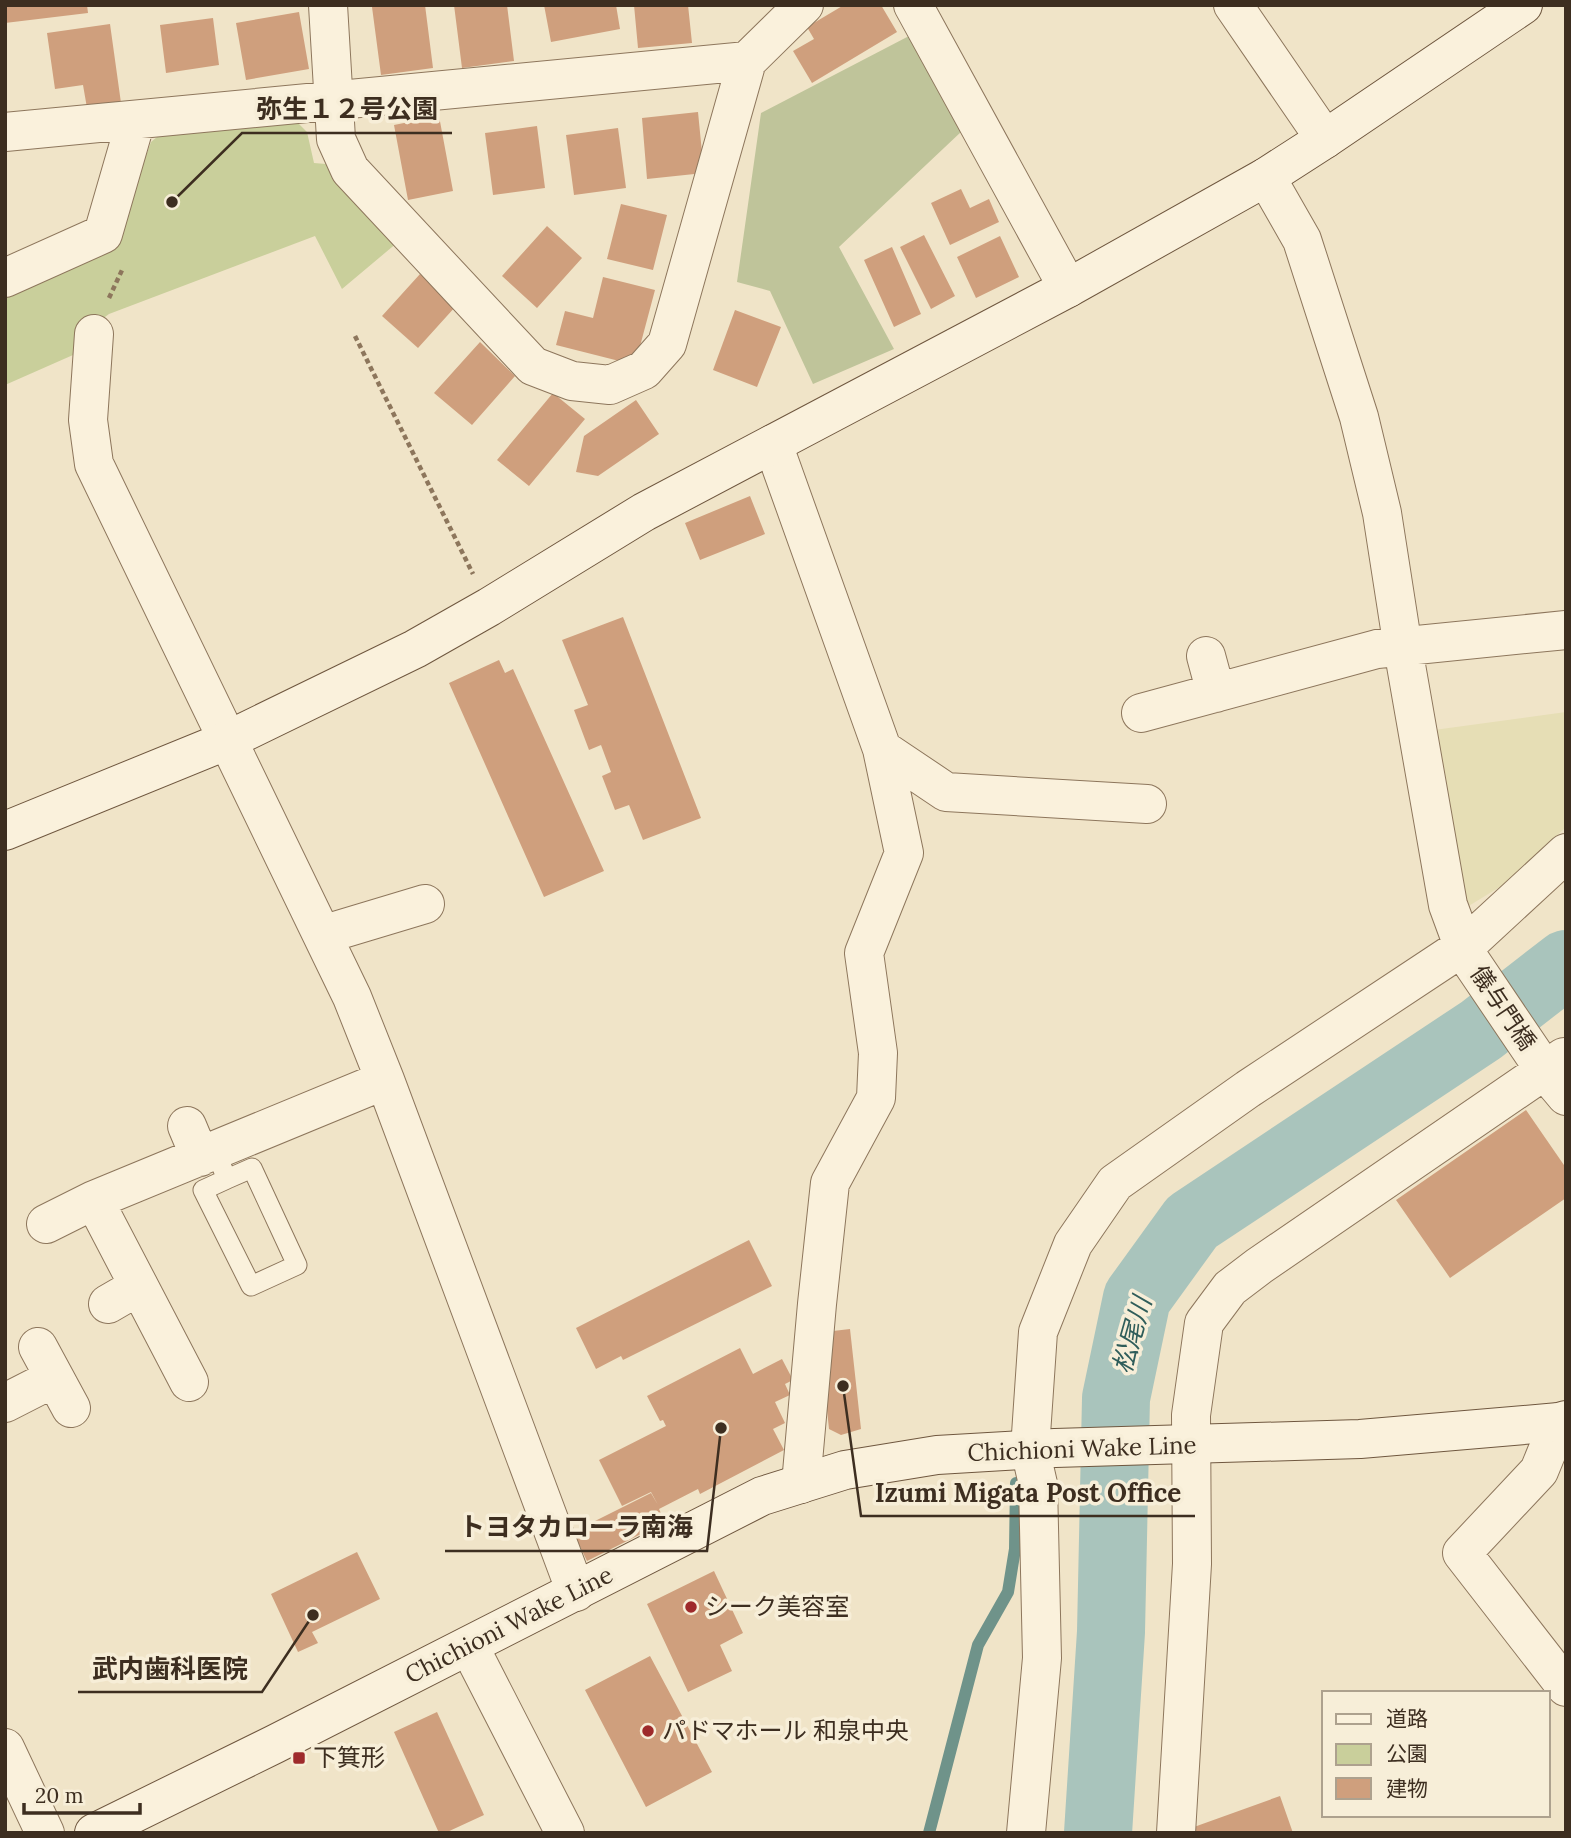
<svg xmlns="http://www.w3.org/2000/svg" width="1571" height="1838" viewBox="0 0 1571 1838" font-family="Lora,'Noto Sans JP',serif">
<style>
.farmland{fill:#e6deb5}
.green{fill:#c9cf9b}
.cemetery{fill:#bfc49a}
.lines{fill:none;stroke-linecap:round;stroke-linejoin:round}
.stream{stroke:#6f938a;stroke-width:12}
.river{stroke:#a9c4bc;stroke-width:68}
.building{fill:#cf9f7d}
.lane-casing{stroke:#8d765c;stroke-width:21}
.street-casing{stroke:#8d765c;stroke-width:40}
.secondary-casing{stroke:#6f573f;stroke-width:40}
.path{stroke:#8d765c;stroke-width:4.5;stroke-dasharray:5 3.5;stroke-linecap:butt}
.lane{stroke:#faf1dc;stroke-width:19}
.street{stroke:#faf1dc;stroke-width:38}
.secondary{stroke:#faf1dc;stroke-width:38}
.poi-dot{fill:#9e2a2b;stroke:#f7eed8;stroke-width:2.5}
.labels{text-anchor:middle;stroke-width:7;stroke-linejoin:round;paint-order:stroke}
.street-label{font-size:24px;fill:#3d2e20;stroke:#f7eed8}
.poi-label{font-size:24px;fill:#3d2e20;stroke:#f7eed8;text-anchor:start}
.water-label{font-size:26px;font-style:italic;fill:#2f5d5a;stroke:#f7eed8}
.leader{fill:none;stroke:#3d2e20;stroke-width:2.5}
.callout-dot{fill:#3d2e20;stroke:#f7eed8;stroke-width:2.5}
.callout-label{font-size:26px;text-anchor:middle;font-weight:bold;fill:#3d2e20;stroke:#f7eed8;stroke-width:7;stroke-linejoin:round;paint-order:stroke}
</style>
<rect width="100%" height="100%" fill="#f0e4c8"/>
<path class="farmland" d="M 1566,712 L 1566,827 L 1508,882 L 1467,907 L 1434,730 Z"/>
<path class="green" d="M 298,123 L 307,132 L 314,163 L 326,164 L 398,242 L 342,289 L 315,236 L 109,314 L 76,338 L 73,355 L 5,385 L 5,294 L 115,240 L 151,142 L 168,128 Z"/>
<path class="cemetery" d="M 909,36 L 962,131 L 839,247 L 894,349 L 813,384 L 770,291 L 737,282 L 761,113 Z"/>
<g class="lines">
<path class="stream" d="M 929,1833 L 978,1645 L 1008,1592 L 1015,1549 L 1016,1483"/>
<path class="river" d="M 1098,1833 L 1111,1632 L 1116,1398 L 1137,1298 L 1192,1222 L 1481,1030 L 1566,964"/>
</g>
<path class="building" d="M 5,5 L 87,5 L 88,13 L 5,23 Z
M 385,5 L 425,5 L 433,68 L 381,75 L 372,7 Z
M 454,5 L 507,5 L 514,61 L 462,68 Z
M 544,5 L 616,5 L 620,29 L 551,42 Z
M 634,5 L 688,5 L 692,43 L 638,48 Z
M 844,5 L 881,5 L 897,32 L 812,83 L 793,51 L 814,39 L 807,27 Z
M 299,12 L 309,69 L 246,80 L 236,23 Z
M 213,18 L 219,65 L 166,73 L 160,25 Z
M 110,24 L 121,103 L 87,108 L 83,85 L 55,89 L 47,33 Z
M 698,112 L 704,173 L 647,179 L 642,118 Z
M 439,116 L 453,191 L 408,200 L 394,125 Z
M 537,126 L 545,188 L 493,195 L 485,133 Z
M 618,128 L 626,188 L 574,195 L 566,135 Z
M 961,189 L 970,208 L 989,199 L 999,222 L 950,245 L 931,203 Z
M 621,204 L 667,215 L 653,270 L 607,259 Z
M 547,226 L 582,258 L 537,308 L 502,276 Z
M 924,235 L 955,296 L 931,309 L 900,247 Z
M 1000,236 L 1019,277 L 976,298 L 957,257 Z
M 892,247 L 921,314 L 894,327 L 864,260 Z
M 420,274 L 456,306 L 418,348 L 382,316 Z
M 603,277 L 655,290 L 635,365 L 556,345 L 565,311 L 593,318 Z
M 735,310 L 781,327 L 757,387 L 713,370 Z
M 480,342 L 515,376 L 472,425 L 434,393 Z
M 553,393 L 585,419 L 529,486 L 497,460 Z
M 636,400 L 659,434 L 598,476 L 576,472 L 584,436 Z
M 750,496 L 765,534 L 700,560 L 685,523 Z
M 623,617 L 701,818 L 643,840 L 629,805 L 615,810 L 602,776 L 611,772 L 601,745 L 589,750 L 574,710 L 588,705 L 562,640 Z
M 499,660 L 505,673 L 513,669 L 604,871 L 544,897 L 449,683 Z
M 1526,1110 L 1566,1168 L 1566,1198 L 1450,1278 L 1396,1200 Z
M 749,1240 L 772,1286 L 623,1360 L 621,1356 L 596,1369 L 576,1328 Z
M 850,1329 L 861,1429 L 841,1435 L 829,1429 L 826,1400 L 833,1331 Z
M 740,1348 L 753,1374 L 782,1359 L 793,1380 L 785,1384 L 790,1395 L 775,1402 L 785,1423 L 773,1429 L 784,1450 L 700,1494 L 698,1489 L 659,1509 L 665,1522 L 587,1561 L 573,1532 L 651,1493 L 658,1505 L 651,1492 L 622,1506 L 599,1460 L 666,1426 L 663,1420 L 660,1421 L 647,1396 Z
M 357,1552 L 380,1599 L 312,1632 L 318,1643 L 298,1652 L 271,1594 Z
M 714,1571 L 743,1633 L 720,1645 L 732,1671 L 688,1692 L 647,1604 Z
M 650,1656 L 712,1772 L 646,1807 L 585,1690 Z
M 437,1712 L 484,1815 L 445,1833 L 439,1833 L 394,1732 Z
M 1280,1796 L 1293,1833 L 1196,1833 L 1194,1827 Z"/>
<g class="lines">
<g class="lane-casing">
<path id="lane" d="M 215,1151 L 227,1179 L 203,1190 L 251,1286 L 297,1265 L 252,1168 L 227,1179"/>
</g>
<g class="street-casing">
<path id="street" d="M 328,5 L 336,139 L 350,170 L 533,366 L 572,381 L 610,385 L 644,370 L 667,344 L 747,61 L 804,5
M 913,5 L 1068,288
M 1233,5 L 1325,139
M 5,132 L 747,61
M 1266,177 L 1302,240 L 1359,417 L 1382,513 L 1403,648 L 1448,905 L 1466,954 L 1545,1071 L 1566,1096
M 5,278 L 103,234 L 136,120
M 94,334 L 88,420 L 94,464 L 352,997 L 385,1080 L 576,1592
M 773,444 L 882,749 L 904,853 L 864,953 L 878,1053 L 876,1098 L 830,1183 L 817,1304 L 801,1484
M 1206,656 L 1216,693
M 1141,713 L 1377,649 L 1566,630
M 882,749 L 946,792 L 1147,804
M 322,935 L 425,904
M 187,1126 L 200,1157
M 94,1200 L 189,1382
M 46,1224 L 94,1200 L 385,1080
M 108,1304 L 139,1286
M 38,1347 L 71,1408
M 5,1403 L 54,1378
M 1559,1422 L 1539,1471 L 1462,1553 L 1566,1687
M 469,1646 L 565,1833
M 5,1748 L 45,1833
M 1026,1833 L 1042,1658 L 1038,1484 L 1030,1449 L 1038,1332 L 1073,1244 L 1115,1183 L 1248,1089 L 1452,954 L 1476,936 L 1566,853
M 1176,1833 L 1192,1564 L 1191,1415 L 1204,1323 L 1230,1288 L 1259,1266 L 1564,1057"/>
</g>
<g class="secondary-casing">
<path id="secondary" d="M 5,831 L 228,740 L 415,649 L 489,607 L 644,512 L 1068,288 L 1266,177 L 1325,139 L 1523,5
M 94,1833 L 275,1744 L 762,1496 L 845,1470 L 937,1455 L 1055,1448 L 1360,1439 L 1559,1422 L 1566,1420"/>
</g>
<path class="path" d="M 109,298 L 123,268
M 355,336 L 473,574"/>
<use href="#lane" class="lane"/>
<use href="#street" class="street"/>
<use href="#secondary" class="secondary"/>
</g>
<g class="poi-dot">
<circle cx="691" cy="1607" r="7"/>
<circle cx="648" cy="1731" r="7"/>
<rect x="292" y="1751" width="14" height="14" rx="3.5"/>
</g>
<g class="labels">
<g class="street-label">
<text transform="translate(1503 1008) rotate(56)" y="8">儀与門橋</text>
<text transform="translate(1082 1449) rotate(-2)" y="8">Chichioni Wake Line</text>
<text transform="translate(509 1625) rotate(-27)" y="8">Chichioni Wake Line</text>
</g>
<g class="poi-label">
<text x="705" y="1615">シーク美容室</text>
<text x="662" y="1739">パドマホール 和泉中央</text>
<text x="313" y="1766">下箕形</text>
</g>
<g class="water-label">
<text transform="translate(1132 1335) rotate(-74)" y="9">松尾川</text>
</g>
</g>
<path class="leader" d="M172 202L242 133H452M843 1386L861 1516H1195M721 1428L707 1551H445M313 1615L262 1692H78"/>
<g class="callout-dot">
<circle cx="172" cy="202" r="7"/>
<circle cx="843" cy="1386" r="7"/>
<circle cx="721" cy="1428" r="7"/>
<circle cx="313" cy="1615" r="7"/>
</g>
<g class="callout-label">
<text x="347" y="118">弥生１２号公園</text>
<text x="1028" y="1502">Izumi Migata Post Office</text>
<text x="576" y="1536">トヨタカローラ南海</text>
<text x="170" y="1678">武内歯科医院</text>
</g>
<rect width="1571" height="1838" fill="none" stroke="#3d2e20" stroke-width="14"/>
<rect x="1322" y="1691" width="228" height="126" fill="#f7eed8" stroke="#ada18e" stroke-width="2"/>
<rect x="1336" y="1714" width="35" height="10" fill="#faf1dc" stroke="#ada18e" stroke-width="2"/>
<text x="1386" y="1726" font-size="21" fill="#3d2e20">道路</text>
<rect x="1336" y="1744" width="35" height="21" fill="#c9cf9b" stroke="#ada18e" stroke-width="2"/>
<text x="1386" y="1761" font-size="21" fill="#3d2e20">公園</text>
<rect x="1336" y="1778" width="35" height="21" fill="#cf9f7d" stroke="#ada18e" stroke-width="2"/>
<text x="1386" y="1796" font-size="21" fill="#3d2e20">建物</text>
<path d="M24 1803v10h116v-10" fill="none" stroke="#3d2e20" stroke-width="3.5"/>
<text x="35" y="1803" font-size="21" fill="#3d2e20" stroke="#f7eed8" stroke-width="5" paint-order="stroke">20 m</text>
</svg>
